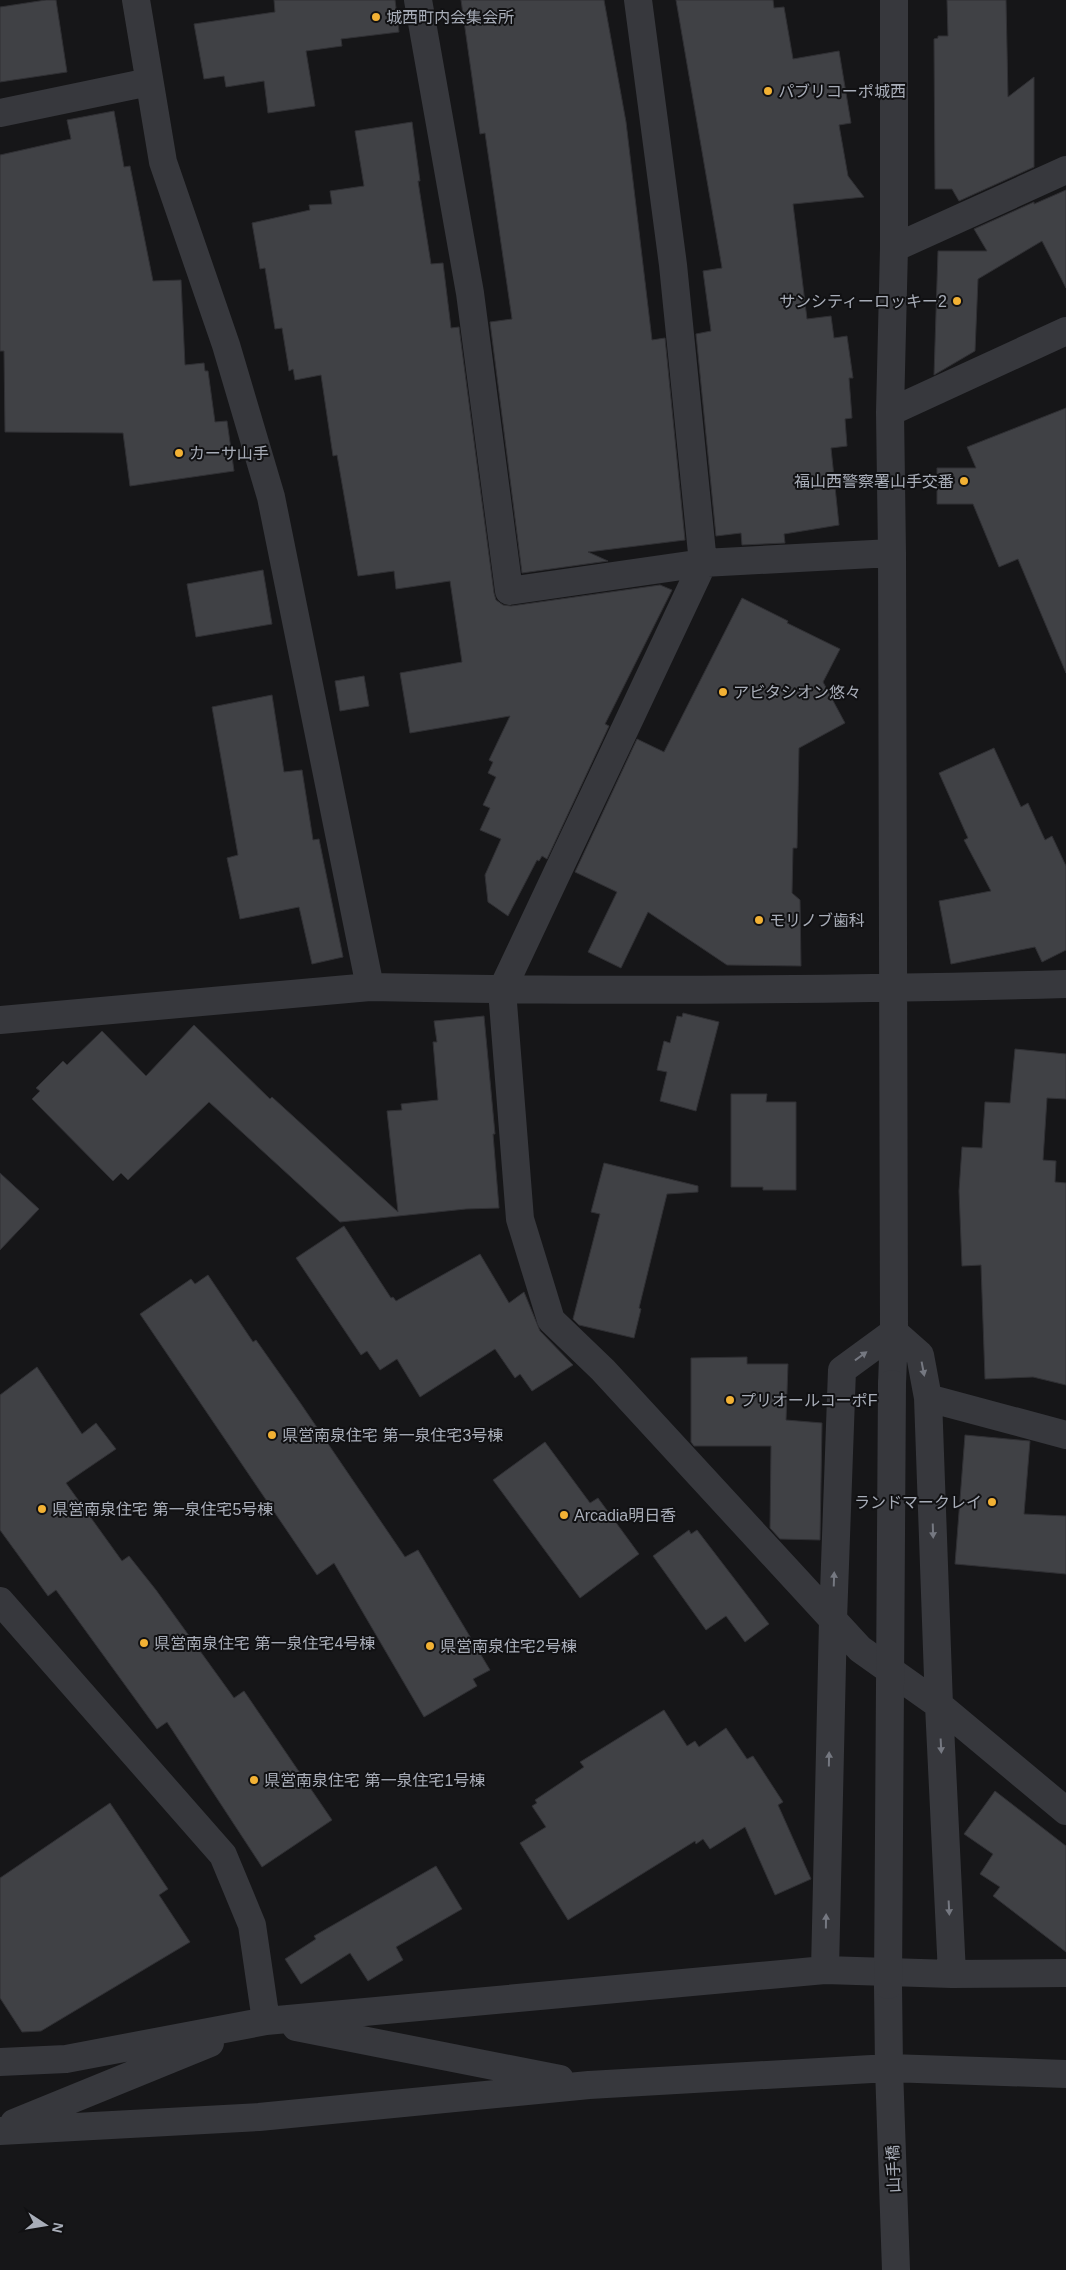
<svg xmlns="http://www.w3.org/2000/svg" width="1066" height="2270" font-family="Arial,'Noto Sans JP',sans-serif">
<style>
.building{fill:#404145;stroke:#303034}
.lines{fill:none;stroke-linecap:round;stroke-linejoin:round}
.minor{stroke:#37383d;stroke-width:28}
.minor-bridge{stroke:#37383d;stroke-width:28}
.oneway{fill:#757881}
.poi-dot{fill:#f2b134;stroke:#111113;stroke-width:2}
.labels{text-anchor:middle;stroke-width:4;stroke-linejoin:round;paint-order:stroke}
.poi-label{font-size:16px;fill:#a8adb8;stroke:#111113;text-anchor:start}
.street-label{font-size:16px;fill:#a8adb8;stroke:#111113}
</style>
<rect width="100%" height="100%" fill="#161618"/>
<path class="building" d="M46,0H56L67,72L0,82V7Z
M274,0H395L399,32L341,39L342,46L306,51L315,106L268,113L264,81L226,87L224,76L204,79L194,24L275,12Z
M461,0H604L626,122L652,340L665,338L685,540L588,552L608,561L522,573L490,322L512,319L485,133L480,134Z
M676,0H773L774,8L784,7L793,59L839,51L851,123L839,125L848,176L864,197L793,204L807,319L831,316L834,338L847,336L853,378H849L852,418L845,419L847,446L831,448L839,525L784,534L785,543L742,545L741,533L716,536L696,334L711,331L703,271L722,268Z
M947,0H1006L1008,97L1034,77V167L959,201L952,189H935L934,39L938,38V36H948Z
M114,111L124,167L130,166L153,281L181,280L185,365L204,363L205,371H208L215,422L227,421L234,471L130,486L123,433L5,432L4,351H0V155L71,139L67,120Z
M412,122L420,181H418L431,264L443,263L451,328L459,327L494,593L496,600L503,605L511,606L660,585L672,590L605,724L609,726L547,859L542,856L539,861L537,860L508,916L488,902L485,875L501,839L480,830L490,808L483,805L496,777L488,773L493,762L489,760L510,716L410,733L400,673L462,662L450,581L396,589L394,571L358,576L337,455L333,456L321,375L295,380L293,369L289,371L282,328L275,329L265,268L260,269L252,223L310,210L309,205L332,204L330,191L364,186L355,131Z
M1066,190V288L1042,241L978,279L975,351L934,375L938,251H987L974,229L1034,202V204Z
M1066,408V673L1018,559L999,567L973,504H937V468H976L967,447Z
M263,570L272,624L196,637L187,584Z
M742,598L788,621L787,623L840,649L823,682L845,723L799,748L797,848H793L792,893L800,900L801,966L727,965L648,912L621,968L588,952L617,892L575,872L637,739L664,752Z
M364,676L369,706L340,711L335,681Z
M272,695L284,772L302,770L313,840L319,839L343,957L312,964L299,907L240,919L227,858L238,855L212,707Z
M994,748L1021,807L1028,803L1045,840L1052,836L1066,866V950L1042,962L1035,947L951,964L939,901L991,891L964,840L968,838L939,773Z
M683,1013L719,1022L696,1111L660,1101L667,1072L657,1070L664,1041L670,1043L677,1016L682,1017Z
M484,1016L495,1134H493L499,1208L466,1209L340,1222L209,1102L128,1180L121,1173L113,1181L32,1099L40,1091L36,1088L63,1061L67,1065L102,1031L146,1076L194,1025L270,1099L272,1097L398,1212L387,1111L402,1110L401,1104L438,1100L433,1042H437L434,1021Z
M1015,1049L1066,1054V1099L1047,1098L1043,1160L1056,1161L1055,1182L1066,1183V1385L1033,1377L985,1379L981,1265L962,1266L959,1191L962,1147L982,1148L985,1102L1010,1103Z
M731,1094H767L766,1102H796V1190H763V1187H731Z
M604,1163L698,1186V1192L667,1194L639,1308L641,1309L634,1338L579,1325L573,1319L600,1214L591,1212Z
M0,1173L39,1209L0,1250Z
M344,1226L391,1298L393,1297L396,1301L480,1254L509,1303L524,1292L540,1331L573,1365L532,1391L520,1374L515,1378L495,1349L420,1397L397,1359L380,1370L367,1351L361,1355L296,1258Z
M208,1275L253,1342L256,1340L301,1404L405,1557L418,1550L490,1670L473,1679L477,1686L424,1717L334,1563L317,1575L140,1314L191,1279L195,1284Z
M747,1357V1364H788L786,1420L822,1423L820,1540L780,1539L770,1528L771,1446H694L691,1442V1358Z
M37,1367L82,1434L96,1423L116,1449L66,1483L122,1561L129,1556L156,1590L234,1698L244,1691L332,1820L262,1867L167,1722L157,1729L56,1590L48,1596L0,1530V1395Z
M965,1435L1030,1441L1024,1514L1066,1516V1574L955,1564Z
M545,1442L590,1503L598,1498L639,1554L580,1598L493,1480Z
M689,1530L691,1534L697,1530L769,1624L745,1642L726,1616L706,1630L653,1556Z
M664,1710L687,1746L695,1741L699,1747L726,1728L747,1759L753,1756L783,1802L778,1805L811,1879L775,1895L745,1827L710,1849L703,1839L696,1844L695,1841L568,1920L520,1843L546,1827L532,1806L537,1803L535,1800L584,1767L580,1762Z
M995,1791L1066,1846V1952L993,1896L1000,1887L980,1874L993,1854L964,1834Z
M110,1803L168,1889L159,1895L190,1942L41,2031L22,2032L0,1998V1878Z
M436,1866L462,1909L396,1947L403,1960L368,1981L350,1953L301,1984L285,1959L316,1939L314,1936Z"/>
<g class="lines">
<path class="minor" d="M136,0L163,162L226,345L271,497L370,987C602,992 834,990 1066,984
M418,0L470,293L509,591L703,563L892,553
M638,0L673,265L703,563L502,990L520,1219L551,1320L603,1370L860,1649L939,1705L1066,1811
M0,113L149,82
M894,248L1066,170
M890,412L1066,331
M0,1020L370,987
M892,1384L894,1332L892,553L890,412L894,248V0
M928,1398L1066,1435
M0,1601L223,1855L252,1925L266,2021
M825,1970L833,1620L842,1370L894,1332L920,1355L928,1398L939,1705L952,1974
M888,1985L889,2068L896,2270
M296,2027L560,2079
M0,2062L66,2059L266,2021L825,1970L952,1974L1066,1973
M14,2123L210,2043
M0,2131L259,2117L589,2085L889,2068L1066,2074"/>
<path class="minor-bridge" d="M888,1985L892,1384"/>
</g>
<defs><path id="oneway-solid" d="M-6-.8H1V-3.2L6.5 0L1 3.2V.8H-6Z" transform="scale(1.25)"/></defs>
<g class="oneway">
<use href="#oneway-solid" transform="translate(861 1356) rotate(-36)"/>
<use href="#oneway-solid" transform="translate(923 1369) rotate(79)"/>
<use href="#oneway-solid" transform="translate(933 1531) rotate(88)"/>
<use href="#oneway-solid" transform="translate(834 1579) rotate(-88)"/>
<use href="#oneway-solid" transform="translate(941 1746) rotate(87)"/>
<use href="#oneway-solid" transform="translate(829 1759) rotate(-89)"/>
<use href="#oneway-solid" transform="translate(949 1908) rotate(87)"/>
<use href="#oneway-solid" transform="translate(826 1921) rotate(-89)"/>
</g>
<g class="poi-dot">
<circle cx="376" cy="17" r="5"/>
<circle cx="768" cy="91" r="5"/>
<circle cx="957" cy="301" r="5"/>
<circle cx="179" cy="453" r="5"/>
<circle cx="964" cy="481" r="5"/>
<circle cx="723" cy="692" r="5"/>
<circle cx="759" cy="920" r="5"/>
<circle cx="730" cy="1400" r="5"/>
<circle cx="272" cy="1435" r="5"/>
<circle cx="992" cy="1502" r="5"/>
<circle cx="42" cy="1509" r="5"/>
<circle cx="564" cy="1515" r="5"/>
<circle cx="144" cy="1643" r="5"/>
<circle cx="430" cy="1646" r="5"/>
<circle cx="254" cy="1780" r="5"/>
</g>
<g class="labels">
<g class="poi-label">
<text x="386" y="23">城西町内会集会所</text>
<text x="778" y="97">パブリコーポ城西</text>
<text x="947" y="307" text-anchor="end">サンシティーロッキー2</text>
<text x="189" y="459">カーサ山手</text>
<text x="954" y="487" text-anchor="end">福山西警察署山手交番</text>
<text x="733" y="698">アビタシオン悠々</text>
<text x="769" y="926">モリノブ歯科</text>
<text x="740" y="1406">プリオールコーポF</text>
<text x="282" y="1441">県営南泉住宅 第一泉住宅3号棟</text>
<text x="982" y="1508" text-anchor="end">ランドマークレイ</text>
<text x="52" y="1515">県営南泉住宅 第一泉住宅5号棟</text>
<text x="574" y="1521">Arcadia明日香</text>
<text x="154" y="1649">県営南泉住宅 第一泉住宅4号棟</text>
<text x="440" y="1652">県営南泉住宅2号棟</text>
<text x="264" y="1786">県営南泉住宅 第一泉住宅1号棟</text>
</g>
<g class="street-label">
<text transform="translate(893 2169) rotate(-92)" y="6">山手橋</text>
</g>
</g>
<g transform="translate(45 2225) rotate(102)" stroke="#111113" stroke-width="4" paint-order="stroke">
<path d="M0-4L9 19L0 12L-9 19Z" fill="#a8adb8"/>
<text y="-8" font-size="14" font-weight="bold" text-anchor="middle" fill="#a8adb8">N</text>
</g>
</svg>
